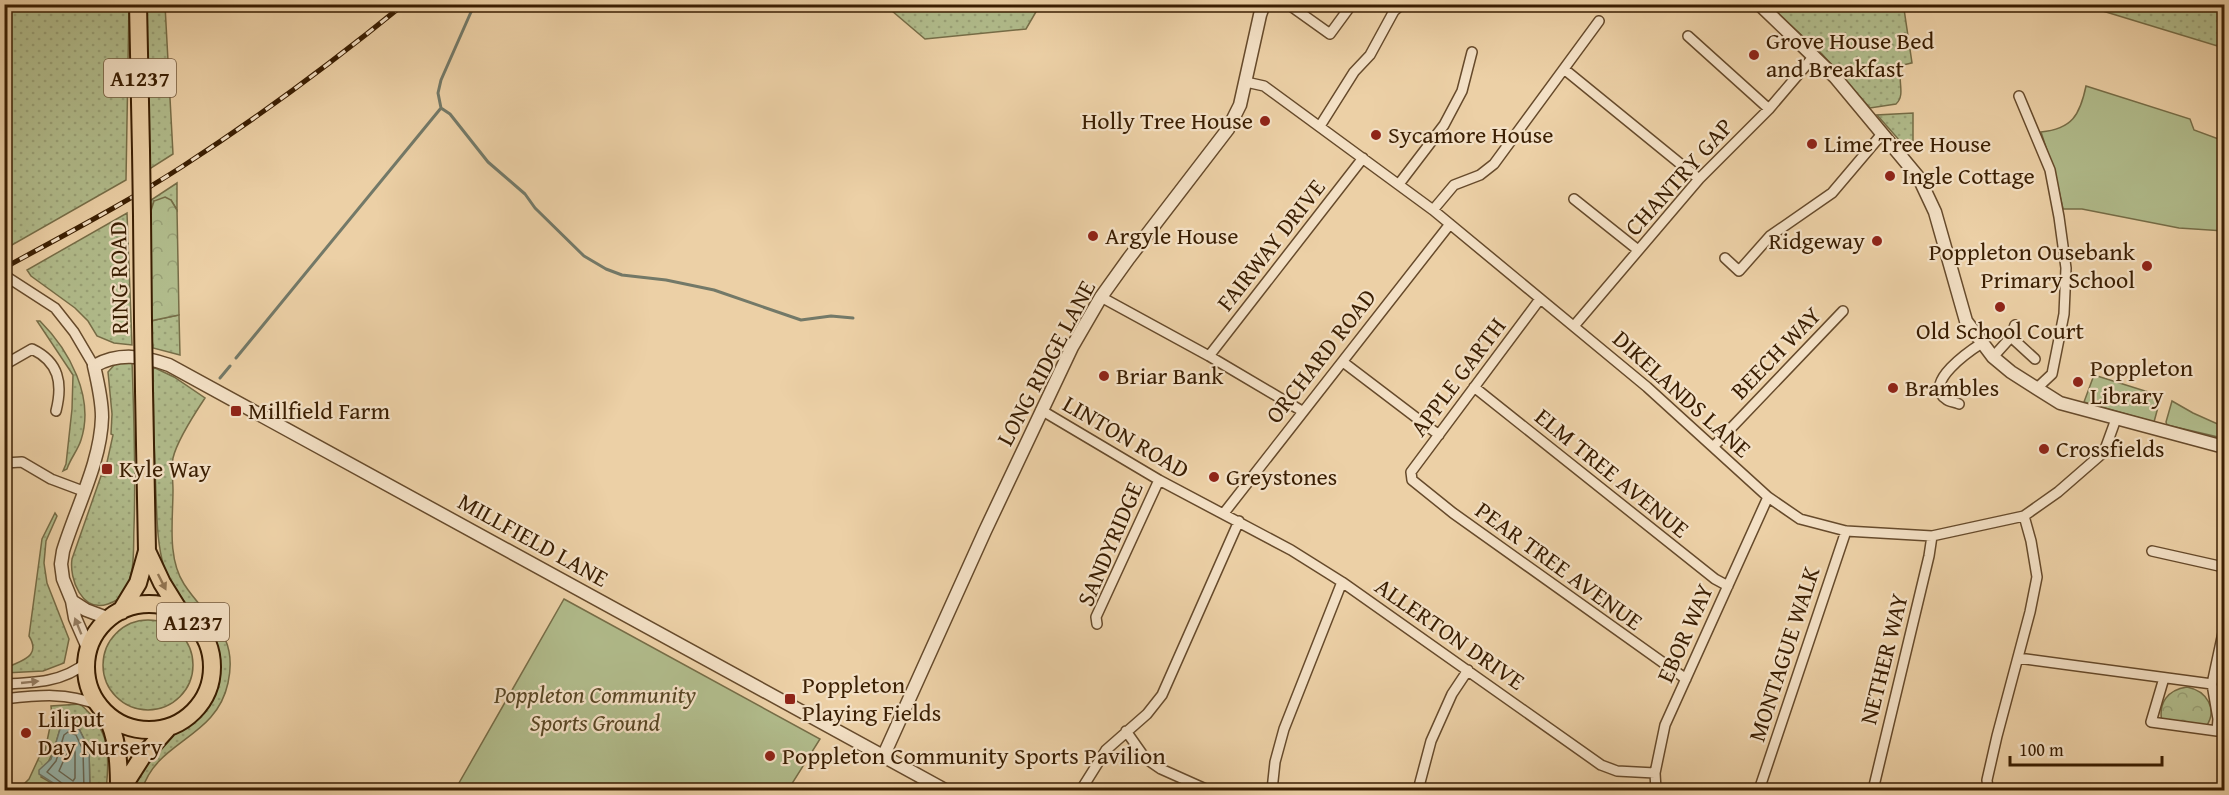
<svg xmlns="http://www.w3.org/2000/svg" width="2229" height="795" font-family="'Gentium Book Plus',serif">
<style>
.grass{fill:url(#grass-dots);stroke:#766d47;stroke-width:1.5}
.forest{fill:url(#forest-crowns);stroke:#766d47;stroke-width:1.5}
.green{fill:#b1bc8c;stroke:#766d47;stroke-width:1.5}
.water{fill:#99b6ac;stroke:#737968;stroke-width:1.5}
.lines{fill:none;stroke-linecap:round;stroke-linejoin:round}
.shore{stroke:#6a6a57;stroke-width:1.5}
.stream{stroke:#737968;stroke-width:3}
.minor-casing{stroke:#664a2b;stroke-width:12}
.tertiary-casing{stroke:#664a2b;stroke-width:15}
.trunk-casing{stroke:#3a1e02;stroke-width:20}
.minor{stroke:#f3e0c5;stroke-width:9}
.tertiary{stroke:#f3e0c5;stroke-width:12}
.trunk{stroke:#ecd0a6;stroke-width:16}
.rail-casing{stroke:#3a1e02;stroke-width:5}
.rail{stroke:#f3e0c5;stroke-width:3;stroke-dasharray:9;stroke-linecap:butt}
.trunk-bridge-casing{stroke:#3a1e02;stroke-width:20;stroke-linecap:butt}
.trunk-bridge{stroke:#ecd0a6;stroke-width:16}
.oneway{fill:#937754}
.oneway2{fill:#967f64}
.poi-dot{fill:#8f2418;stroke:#f3e0c5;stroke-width:2}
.labels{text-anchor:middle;stroke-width:4.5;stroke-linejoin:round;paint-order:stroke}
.shield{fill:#f3e0c5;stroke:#72583c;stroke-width:1.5}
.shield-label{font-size:22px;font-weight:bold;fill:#3a1e02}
.poi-label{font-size:24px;fill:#3a1e02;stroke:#f3e0c5;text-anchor:start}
.street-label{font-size:24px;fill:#3a1e02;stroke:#f3e0c5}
.park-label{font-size:24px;font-style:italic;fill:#584624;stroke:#f3e0c5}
</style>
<defs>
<pattern id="grass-dots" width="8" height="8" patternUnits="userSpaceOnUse" patternTransform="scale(1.5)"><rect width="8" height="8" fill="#b1bc8c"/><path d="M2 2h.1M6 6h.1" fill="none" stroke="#99a177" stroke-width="1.8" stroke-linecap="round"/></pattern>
<pattern id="forest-crowns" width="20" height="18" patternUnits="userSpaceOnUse" patternTransform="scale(1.5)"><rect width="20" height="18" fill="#b1bc8c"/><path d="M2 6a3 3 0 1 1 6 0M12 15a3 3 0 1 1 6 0" fill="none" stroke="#99a177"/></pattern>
</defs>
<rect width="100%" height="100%" fill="#ecd0a6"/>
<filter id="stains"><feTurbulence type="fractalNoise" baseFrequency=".00333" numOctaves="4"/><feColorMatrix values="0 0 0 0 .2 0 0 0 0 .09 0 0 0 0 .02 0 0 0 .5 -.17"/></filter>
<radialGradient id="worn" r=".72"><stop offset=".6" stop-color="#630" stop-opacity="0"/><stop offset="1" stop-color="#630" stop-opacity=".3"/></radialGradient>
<path class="grass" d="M5,4L129,5L126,180L5,249Z
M146,5H165L173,154L148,170Z
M885,5H1040L1026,29L925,39Z
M2083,5H2224V48Z
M1831,6L1904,9L1912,63L1903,65C1895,77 1907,94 1896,104L1870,108L1822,54L1774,10Z
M1913,113V150H1908L1877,115Z
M177,183V210L171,200L154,201L151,210L148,202Z
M127,213L132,345L114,343L97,336L88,321L75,308L31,276L27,270Z
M179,315L180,355L153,348L150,321Z
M37,321H40C69,350 95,397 81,440C78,450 70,459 67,469L63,471L66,464L72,409L73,375Z
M132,361C134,416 136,471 134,527C133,549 136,574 123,594C120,599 114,602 108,604C82,613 69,579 72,559L101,476H104L113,435L111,434L112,414L108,372L116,363Z
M153,367L174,377L205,398C195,413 177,441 173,458C171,468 173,480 173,490C173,520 167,558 184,584C207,620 239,632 228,683C216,739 157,740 142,790H133C138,771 155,748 171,735C190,719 211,708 217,681C229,626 177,611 164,567C157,544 157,518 156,494C154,452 153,410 153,367Z
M55,513L57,516L46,541L44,563L47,583L69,639L64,663L43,671L5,673V669C16,661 43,659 29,636L42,539Z
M103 665a45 45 0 1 1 90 0a45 45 0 1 1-90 0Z
M80,704C110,730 110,753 106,790H90L89,749L79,729L67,726L52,717L51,706Z"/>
<path class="forest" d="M165,197L171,200L177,210L179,315L150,321L149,217L154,201Z
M2187,687C2207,691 2218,709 2206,727L2162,723C2158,703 2167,690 2187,687Z
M52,717L67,726L60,729L54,750L41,777L64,790H41L24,784L29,779L42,751H45Z"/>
<path class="green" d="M2086,86L2190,119L2194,130L2224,141V231L2179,228L2082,209H2063L2056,178L2041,132C2072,129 2080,115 2086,86Z
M2094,375L2161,396L2154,422L2084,402Z
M2172,401L2193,413L2220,425L2221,429L2218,437L2167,425L2166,422Z
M564,599L820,739L788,790H455Z"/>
<path class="water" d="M67,726L79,729L89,749L90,790H64L39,774V770L51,759L60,729Z"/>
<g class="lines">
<path class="shore" d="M70,746L73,747L75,752V778L73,781L59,771Z
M65,790L63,784L47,772L56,761L64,735L68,732L76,735L83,750L84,790"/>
<path class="stream" d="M441,108L450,114L488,162L525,194L535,208L584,256L606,269L622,275L666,280L714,290L801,320L831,316L853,318
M236,358L441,108L438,93L441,80L471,12L477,4
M220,378L230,366"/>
<g class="minor-casing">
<path id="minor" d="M1288,4L1330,34L1352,4
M1688,36L1769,109
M1564,69L1699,179
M1246,82L1264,86L1433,210L1647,387L1768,497L1800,519L1846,531L1932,536L2024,516L2058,492L2104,452L2116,419
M2019,96L2050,170L2059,217L2066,268L2064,314L2052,374L2036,389
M1320,126L1354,72L1370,55L1394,11L1402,4
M1399,184L1444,125L1462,91L1472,52
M1574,199L1638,250
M1433,210L1454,185L1480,175L1494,164L1599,21
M1725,258L1739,271L1770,236L1832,193L1882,134
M4,275L55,308L74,332L94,366
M1101,297L1209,356L1302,411
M1540,299L1411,472L1412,480L1453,513L1686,679
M1574,326L1699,179L1769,109L1814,56
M2011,337L2015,325
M1209,356L1363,158
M1993,357L2011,337L2035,359
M1343,362L1439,435
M4,365L32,349C59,362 63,383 56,411
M1474,387L1715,579L1728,586
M1959,404C1955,402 1949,402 1946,399C1922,383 1971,350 1982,343
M1041,410L1159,480L1291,550L1342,582L1601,765L1617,771L1655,773
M1713,447L1843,311
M4,463L22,462L51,479L83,491
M1224,513L1450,224
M2152,551L2219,566L2224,571
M1097,624L1096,617L1159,480
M2018,658L2212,684L2224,628
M2164,678L2151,722L2217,731L2218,719L2212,684
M4,684C34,683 64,682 87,662
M4,699C40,695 65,692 99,705
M1126,731L1145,758L1161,769L1208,790
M4,780L6,790
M1081,790L1106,750L1147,714L1162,695L1239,521
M1272,790L1275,762L1284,729L1342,582
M1418,790L1431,741L1452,694L1468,670
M1656,790L1655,773L1665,725L1768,497
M1759,790L1846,531
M1873,790L1929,556L1932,536
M1988,790L1987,780L1997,736L2030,612L2037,577L2031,541L2024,516"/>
</g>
<g class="tertiary-casing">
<path id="tertiary" d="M1759,4L1835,77L1919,178L1935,212L1966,321L1993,357L2011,372L2060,403L2224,447
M72,601L86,610L110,619
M89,650L75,618L72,601L63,579L61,564L63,551C76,508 101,462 102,417C102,400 98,383 94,366C119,352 143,356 169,365L945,790
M883,757L985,531L1072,347L1101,297L1129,258L1228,129L1240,105L1260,15L1264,4"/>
</g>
<g class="trunk-casing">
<path id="trunk" d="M138,4L141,151
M142,216L143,321
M147,551L162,583L180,612
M86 667a63 63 0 1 1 126 0a63 63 0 1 1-126 0Z
M121,611L138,583L147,551L144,391
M105,713C118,737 119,763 119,790
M121,790L142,757L169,727"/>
</g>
<use href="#minor" class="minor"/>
<use href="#tertiary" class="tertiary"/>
<use href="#trunk" class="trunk"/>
<g class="rail-casing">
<path id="rail" d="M4,268C64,235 126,203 183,166C260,116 333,62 404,4"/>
</g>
<use href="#rail" class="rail"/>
<g class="trunk-bridge-casing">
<path id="trunk-bridge" d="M141,151L142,216
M143,321L144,391"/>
</g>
<use href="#trunk-bridge" class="trunk-bridge"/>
</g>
<defs><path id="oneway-solid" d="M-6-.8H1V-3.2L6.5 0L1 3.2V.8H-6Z" transform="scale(1.5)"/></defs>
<use class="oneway" href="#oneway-solid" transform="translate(162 582) rotate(63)"/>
<g class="oneway2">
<use href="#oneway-solid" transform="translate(78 626) rotate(-112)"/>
<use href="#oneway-solid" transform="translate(30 682) rotate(-6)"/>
</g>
<g class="poi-dot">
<circle cx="1754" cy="55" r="6"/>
<circle cx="1265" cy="121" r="6"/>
<circle cx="1376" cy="135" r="6"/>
<circle cx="1812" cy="144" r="6"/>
<circle cx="1890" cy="176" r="6"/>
<circle cx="1093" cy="236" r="6"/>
<circle cx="1877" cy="241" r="6"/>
<circle cx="2147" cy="266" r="6"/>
<circle cx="2000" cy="307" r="6"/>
<circle cx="1104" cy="376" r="6"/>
<circle cx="2078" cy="382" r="6"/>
<circle cx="1893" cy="388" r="6"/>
<rect x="230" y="405" width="12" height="12" rx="3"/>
<circle cx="2044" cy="449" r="6"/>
<rect x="101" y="463" width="12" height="12" rx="3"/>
<circle cx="1214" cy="477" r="6"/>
<rect x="784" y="693" width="12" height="12" rx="3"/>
<circle cx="26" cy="733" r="6"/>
<circle cx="770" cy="756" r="6"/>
</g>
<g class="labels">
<g class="shield">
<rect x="104" y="59" width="72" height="38" rx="4.5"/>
<rect x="157" y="603" width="72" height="38" rx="4.5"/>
</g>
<g class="shield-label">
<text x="140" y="86">A1237</text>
<text x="193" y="630">A1237</text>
</g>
<g class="poi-label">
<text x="1766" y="49">Grove House Bed<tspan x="1766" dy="28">and Breakfast</tspan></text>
<text x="1253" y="129" text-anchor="end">Holly Tree House</text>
<text x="1388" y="143">Sycamore House</text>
<text x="1824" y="152">Lime Tree House</text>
<text x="1902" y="184">Ingle Cottage</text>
<text x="1105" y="244">Argyle House</text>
<text x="1865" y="249" text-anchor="end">Ridgeway</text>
<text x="2135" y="260" text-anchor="end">Poppleton Ousebank<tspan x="2135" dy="28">Primary School</tspan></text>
<text x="2000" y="339" text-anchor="middle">Old School Court</text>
<text x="2090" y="376">Poppleton<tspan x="2090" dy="28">Library</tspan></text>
<text x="1116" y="384">Briar Bank</text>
<text x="1905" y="396">Brambles</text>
<text x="248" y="419">Millfield Farm</text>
<text x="2056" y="457">Crossfields</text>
<text x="119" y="477">Kyle Way</text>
<text x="1226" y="485">Greystones</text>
<text x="802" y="693">Poppleton<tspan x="802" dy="28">Playing Fields</tspan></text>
<text x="38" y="727">Liliput<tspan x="38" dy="28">Day Nursery</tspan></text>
<text x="782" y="764">Poppleton Community Sports Pavilion</text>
</g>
<g class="street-label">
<text transform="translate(1679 177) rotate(-48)" y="8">CHANTRY GAP</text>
<text transform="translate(1271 245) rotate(-52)" y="8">FAIRWAY DRIVE</text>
<text transform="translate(119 278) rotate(-91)" y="8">RING ROAD</text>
<text transform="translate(1776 353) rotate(-46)" y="8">BEECH WAY</text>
<text transform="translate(1321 356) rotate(-52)" y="8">ORCHARD ROAD</text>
<text transform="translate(1046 363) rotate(-62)" y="8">LONG RIDGE LANE</text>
<text transform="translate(1458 377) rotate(-53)" y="8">APPLE GARTH</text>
<text transform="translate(1682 394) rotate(42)" y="8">DIKELANDS LANE</text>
<text transform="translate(1126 437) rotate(30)" y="8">LINTON ROAD</text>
<text transform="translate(1612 473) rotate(39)" y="8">ELM TREE AVENUE</text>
<text transform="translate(533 540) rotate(29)" y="8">MILLFIELD LANE</text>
<text transform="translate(1110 544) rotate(-67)" y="8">SANDYRIDGE</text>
<text transform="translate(1559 566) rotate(36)" y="8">PEAR TREE AVENUE</text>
<text transform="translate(1685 633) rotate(-66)" y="8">EBOR WAY</text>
<text transform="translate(1450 634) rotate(35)" y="8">ALLERTON DRIVE</text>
<text transform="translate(1784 654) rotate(-72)" y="8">MONTAGUE WALK</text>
<text transform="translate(1884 659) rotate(-76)" y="8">NETHER WAY</text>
</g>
<g class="park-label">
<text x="595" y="703">Poppleton Community<tspan x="595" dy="28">Sports Ground</tspan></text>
</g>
</g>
<rect width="2229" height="795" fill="none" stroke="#ecd0a6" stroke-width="24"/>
<rect x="6" y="6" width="2217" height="783" fill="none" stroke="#3a1e02" stroke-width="3"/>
<rect x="12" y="12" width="2205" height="771" fill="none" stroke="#3a1e02" stroke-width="1.5"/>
<path d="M2010 756v9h152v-9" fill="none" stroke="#3a1e02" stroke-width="3"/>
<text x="2019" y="756" font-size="18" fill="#3a1e02" stroke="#f3e0c5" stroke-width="4.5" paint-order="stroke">100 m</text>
<rect width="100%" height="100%" filter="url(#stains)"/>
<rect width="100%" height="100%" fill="url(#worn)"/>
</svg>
